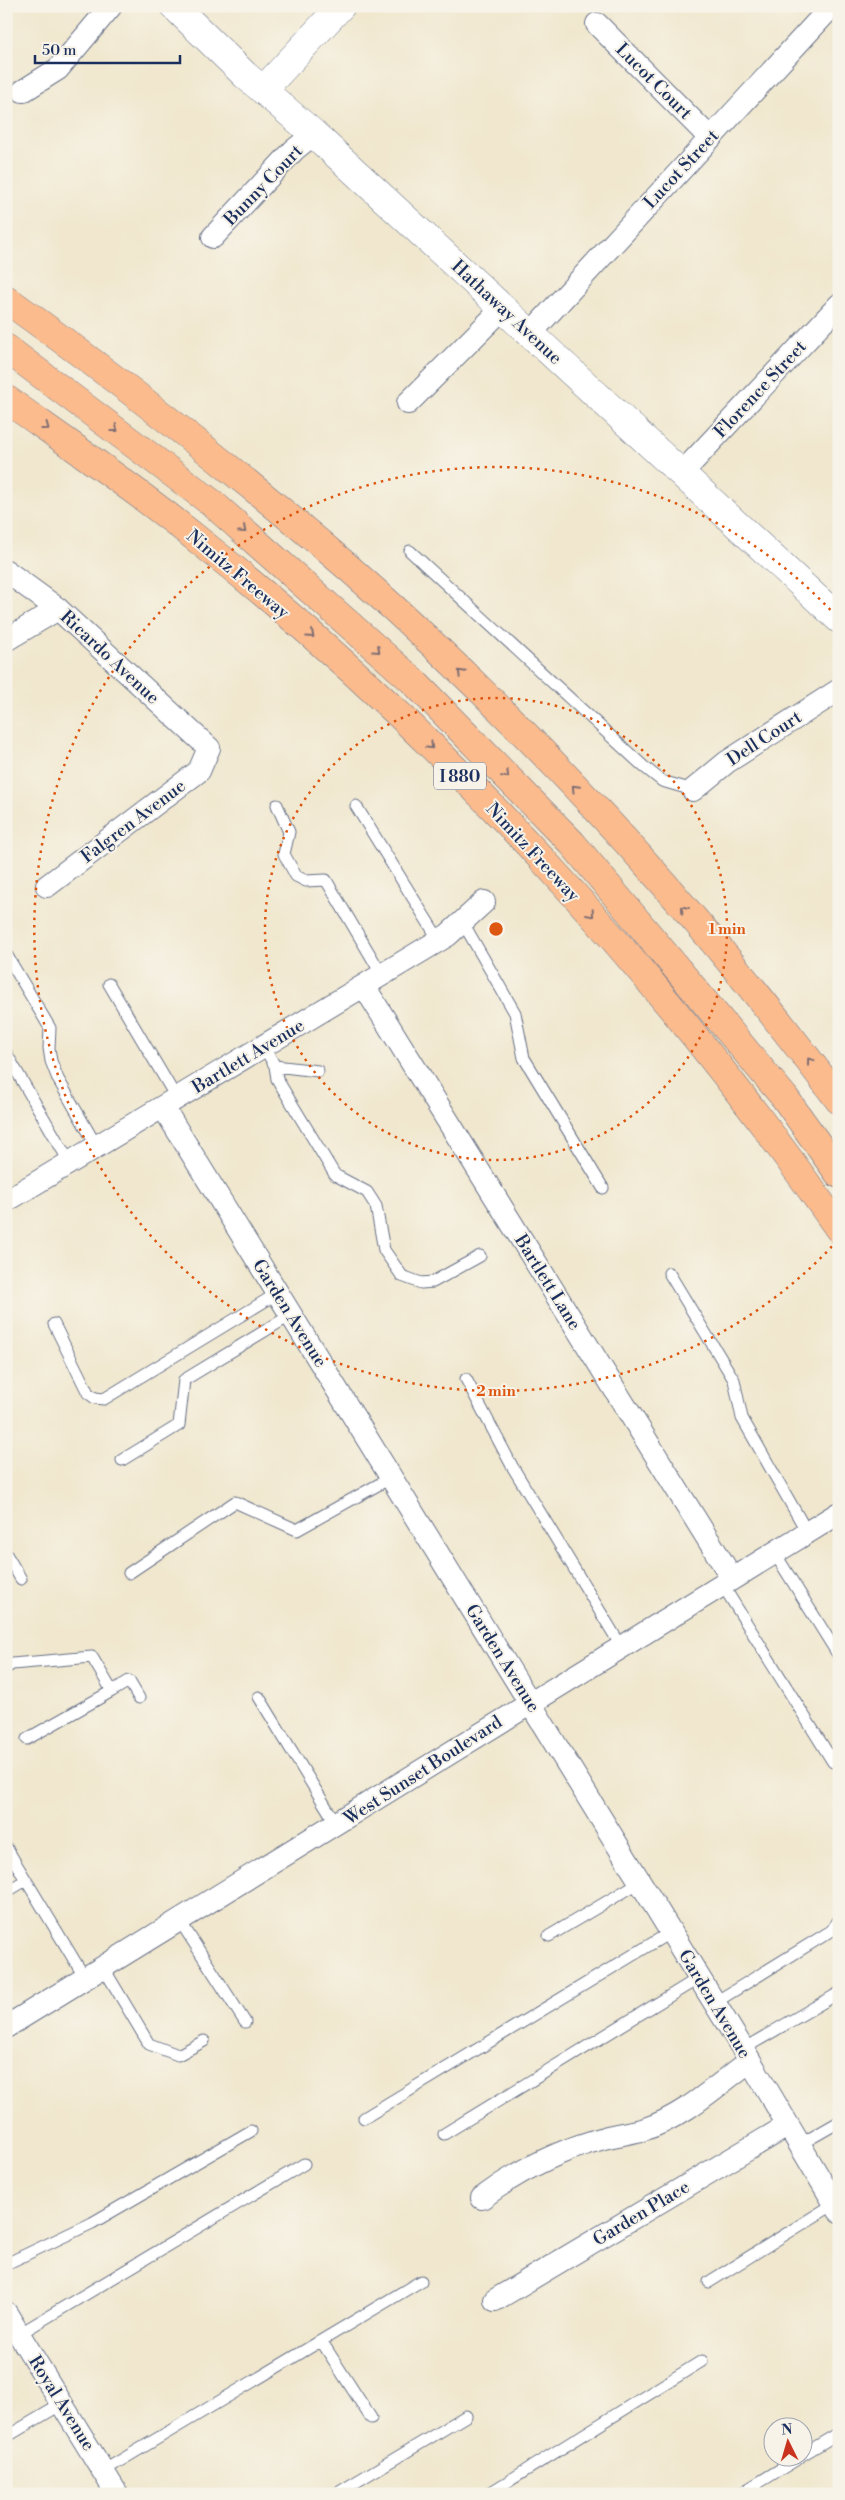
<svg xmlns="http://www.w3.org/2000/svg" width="845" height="2500" font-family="'Libre Bodoni',serif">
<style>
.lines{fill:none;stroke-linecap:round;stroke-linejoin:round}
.service-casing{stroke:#666f85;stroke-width:13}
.minor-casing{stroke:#666f85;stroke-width:24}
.tertiary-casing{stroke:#666f85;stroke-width:29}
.motorway-casing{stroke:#666f85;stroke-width:29}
.service{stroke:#fff;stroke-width:11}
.minor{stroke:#fff;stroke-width:22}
.tertiary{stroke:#fff;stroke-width:28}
.motorway{stroke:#fbbb8d;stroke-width:28}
.oneway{stroke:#806e73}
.ring{fill:none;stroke:#de5710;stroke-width:2.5;stroke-dasharray:2.5 5}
.labels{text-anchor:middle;stroke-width:4;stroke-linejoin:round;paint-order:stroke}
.shield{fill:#f7f3e8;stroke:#5d6a87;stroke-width:1}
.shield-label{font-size:16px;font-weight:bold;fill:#1b2f5e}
.street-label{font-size:18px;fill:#1b2f5e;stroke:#f7f3e8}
.centre{fill:#de5710;stroke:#f7f3e8;stroke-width:2.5}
.ring-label{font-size:15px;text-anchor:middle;font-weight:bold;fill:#de5710;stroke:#f7f3e8;stroke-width:4;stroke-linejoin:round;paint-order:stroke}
</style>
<rect width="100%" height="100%" fill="#f7f3e8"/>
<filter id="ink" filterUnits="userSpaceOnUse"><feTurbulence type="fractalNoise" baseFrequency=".02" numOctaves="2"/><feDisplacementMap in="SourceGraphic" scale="10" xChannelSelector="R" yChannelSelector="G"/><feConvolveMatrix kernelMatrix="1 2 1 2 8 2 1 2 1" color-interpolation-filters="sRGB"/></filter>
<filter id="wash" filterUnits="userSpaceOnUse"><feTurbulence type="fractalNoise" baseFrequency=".0096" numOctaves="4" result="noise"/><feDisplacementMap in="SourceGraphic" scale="20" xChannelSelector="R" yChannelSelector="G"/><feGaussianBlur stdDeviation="1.12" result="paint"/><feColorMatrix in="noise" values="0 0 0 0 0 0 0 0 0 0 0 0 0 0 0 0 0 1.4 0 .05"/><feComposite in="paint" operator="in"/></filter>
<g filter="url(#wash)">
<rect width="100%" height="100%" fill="#f0e7ce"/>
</g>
<g filter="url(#ink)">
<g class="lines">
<g class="service-casing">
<path id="service" d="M410,551L643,766L662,781L693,790
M277,805L289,832L284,854L296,876L306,881L326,880L382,975
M356,806L439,940
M462,921L515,1013L524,1058L603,1188
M6,954L50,1028L49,1048L51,1061L58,1079L97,1147
M109,984L177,1099
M264,1047L275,1066L277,1079L335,1175L367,1192L376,1206L384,1250L402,1276L421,1283L433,1282L480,1256
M6,1053L70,1163
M275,1066L318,1071
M669,1273L734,1380L742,1418L807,1532
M54,1324L88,1393L95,1398L104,1399L278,1293
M466,1379L512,1466L621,1646
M122,1460L179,1425L184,1380L291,1315
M774,1552L839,1656
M6,1554L21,1579
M129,1573L235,1502L297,1530L392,1477
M722,1584L833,1762
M6,1668L12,1664L92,1657L112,1691L27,1739
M112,1691L129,1681L139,1698
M259,1697L337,1825
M6,1847L85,1978
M6,1892L26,1880
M180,1921L245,2022
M549,1936L640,1882
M103,1967L149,2044L178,2055L204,2041
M714,2003L831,1931L839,1920
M743,2049L839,1993
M364,2118L671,1932
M444,2134L699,1978
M799,2145L839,2122
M6,2264L92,2223L251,2131
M709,2282L834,2204
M19,2334L304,2164
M322,2342L371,2418
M6,2437L62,2404
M802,2455L839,2433
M103,2471L421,2281
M336,2494L466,2416
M488,2494L702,2361
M740,2494L799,2458"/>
</g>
<g class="minor-casing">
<path id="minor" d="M597,24L710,138
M23,91L58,69L111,6
M213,237L294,150L314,134
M531,333L832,6
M408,403L503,308
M681,474L839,305
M6,571L58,609L209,748L199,771L47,886
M6,640L58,609
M693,790L727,762L839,690
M364,986L732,1578
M163,1107L743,2049L839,2211
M6,1201L448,935L484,902
M6,2027C285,1857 561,1683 839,1513
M482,2198C518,2171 561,2150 604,2138C618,2134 632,2133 645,2129C685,2116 717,2085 750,2061
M495,2300L787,2126
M6,2313L117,2494"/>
</g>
<g class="tertiary-casing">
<path id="tertiary" d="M174,6L245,75L314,134L839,619
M263,90L341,6"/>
</g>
<g class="motorway-casing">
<path id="motorway" d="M6,299C125,384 240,474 350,569C530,727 695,908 839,1100
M6,348L212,503L413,681L572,843L785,1098L839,1174
M6,399C72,446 139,492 202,543C446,737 661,973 839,1229"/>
</g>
<use href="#service" class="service"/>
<use href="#minor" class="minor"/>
<use href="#tertiary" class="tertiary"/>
<use href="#motorway" class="motorway"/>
</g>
<defs><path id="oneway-chevron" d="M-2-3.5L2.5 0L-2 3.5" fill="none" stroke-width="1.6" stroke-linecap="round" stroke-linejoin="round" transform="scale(1.25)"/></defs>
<g class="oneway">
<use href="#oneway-chevron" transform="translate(46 427) rotate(36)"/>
<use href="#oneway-chevron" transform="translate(115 429) rotate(37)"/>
<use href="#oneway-chevron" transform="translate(243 530) rotate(42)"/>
<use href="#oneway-chevron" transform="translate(311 635) rotate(42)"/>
<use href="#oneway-chevron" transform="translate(377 650) rotate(42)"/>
<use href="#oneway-chevron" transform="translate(461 673) rotate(-135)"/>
<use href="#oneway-chevron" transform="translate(430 746) rotate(45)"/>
<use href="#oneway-chevron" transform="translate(506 775) rotate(45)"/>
<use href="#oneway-chevron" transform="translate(575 788) rotate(-133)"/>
<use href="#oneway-chevron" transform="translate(684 909) rotate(-131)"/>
<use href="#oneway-chevron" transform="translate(591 914) rotate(49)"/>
<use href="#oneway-chevron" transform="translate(810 1061) rotate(-127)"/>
</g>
</g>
<g class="ring">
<circle cx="496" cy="929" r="231"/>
<path d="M837 1241A462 462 0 1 1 837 617"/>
</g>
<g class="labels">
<rect class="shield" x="434" y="762.5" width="52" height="27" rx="4"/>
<g class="shield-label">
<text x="460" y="782">I 880</text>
</g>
<g class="street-label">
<text transform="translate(654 81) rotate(45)" y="6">Lucot Court</text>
<text transform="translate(681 169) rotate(-47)" y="6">Lucot Street</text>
<text transform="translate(263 185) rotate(-46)" y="6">Bunny Court</text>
<text transform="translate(507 312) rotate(43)" y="6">Hathaway Avenue</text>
<text transform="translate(760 389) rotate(-47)" y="6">Florence Street</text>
<text transform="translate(238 574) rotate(40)" y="6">Nimitz Freeway</text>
<text transform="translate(110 657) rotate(43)" y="6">Ricardo Avenue</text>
<text transform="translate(764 738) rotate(-33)" y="6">Dell Court</text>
<text transform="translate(133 821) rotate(-37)" y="6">Falgren Avenue</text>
<text transform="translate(533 852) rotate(47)" y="6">Nimitz Freeway</text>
<text transform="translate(248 1056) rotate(-31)" y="6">Bartlett Avenue</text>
<text transform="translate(548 1282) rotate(58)" y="6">Bartlett Lane</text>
<text transform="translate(290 1313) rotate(58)" y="6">Garden Avenue</text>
<text transform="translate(503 1658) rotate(58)" y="6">Garden Avenue</text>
<text transform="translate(423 1770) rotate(-33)" y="6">West Sunset Boulevard</text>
<text transform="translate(715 2004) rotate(59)" y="6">Garden Avenue</text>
<text transform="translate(641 2213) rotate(-31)" y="6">Garden Place</text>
<text transform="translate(62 2403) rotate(58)" y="6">Royal Avenue</text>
</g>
</g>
<circle cx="496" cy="929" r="8" class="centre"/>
<g class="ring-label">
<text x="727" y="934">1 min</text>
<text x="496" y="1396">2 min</text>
</g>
<rect width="845" height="2500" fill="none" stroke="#f7f3e8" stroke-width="25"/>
<g transform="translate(788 2442) rotate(355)"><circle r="24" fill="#f7f3e8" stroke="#9fa5b1"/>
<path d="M0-4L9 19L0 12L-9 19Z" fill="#c8321e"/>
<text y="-8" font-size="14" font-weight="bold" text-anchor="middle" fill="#1b2f5e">N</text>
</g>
<path d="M35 55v8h145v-8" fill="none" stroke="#1b2f5e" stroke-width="2.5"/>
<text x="42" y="55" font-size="15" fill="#1b2f5e" stroke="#f7f3e8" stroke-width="4" paint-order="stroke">50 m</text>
</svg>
